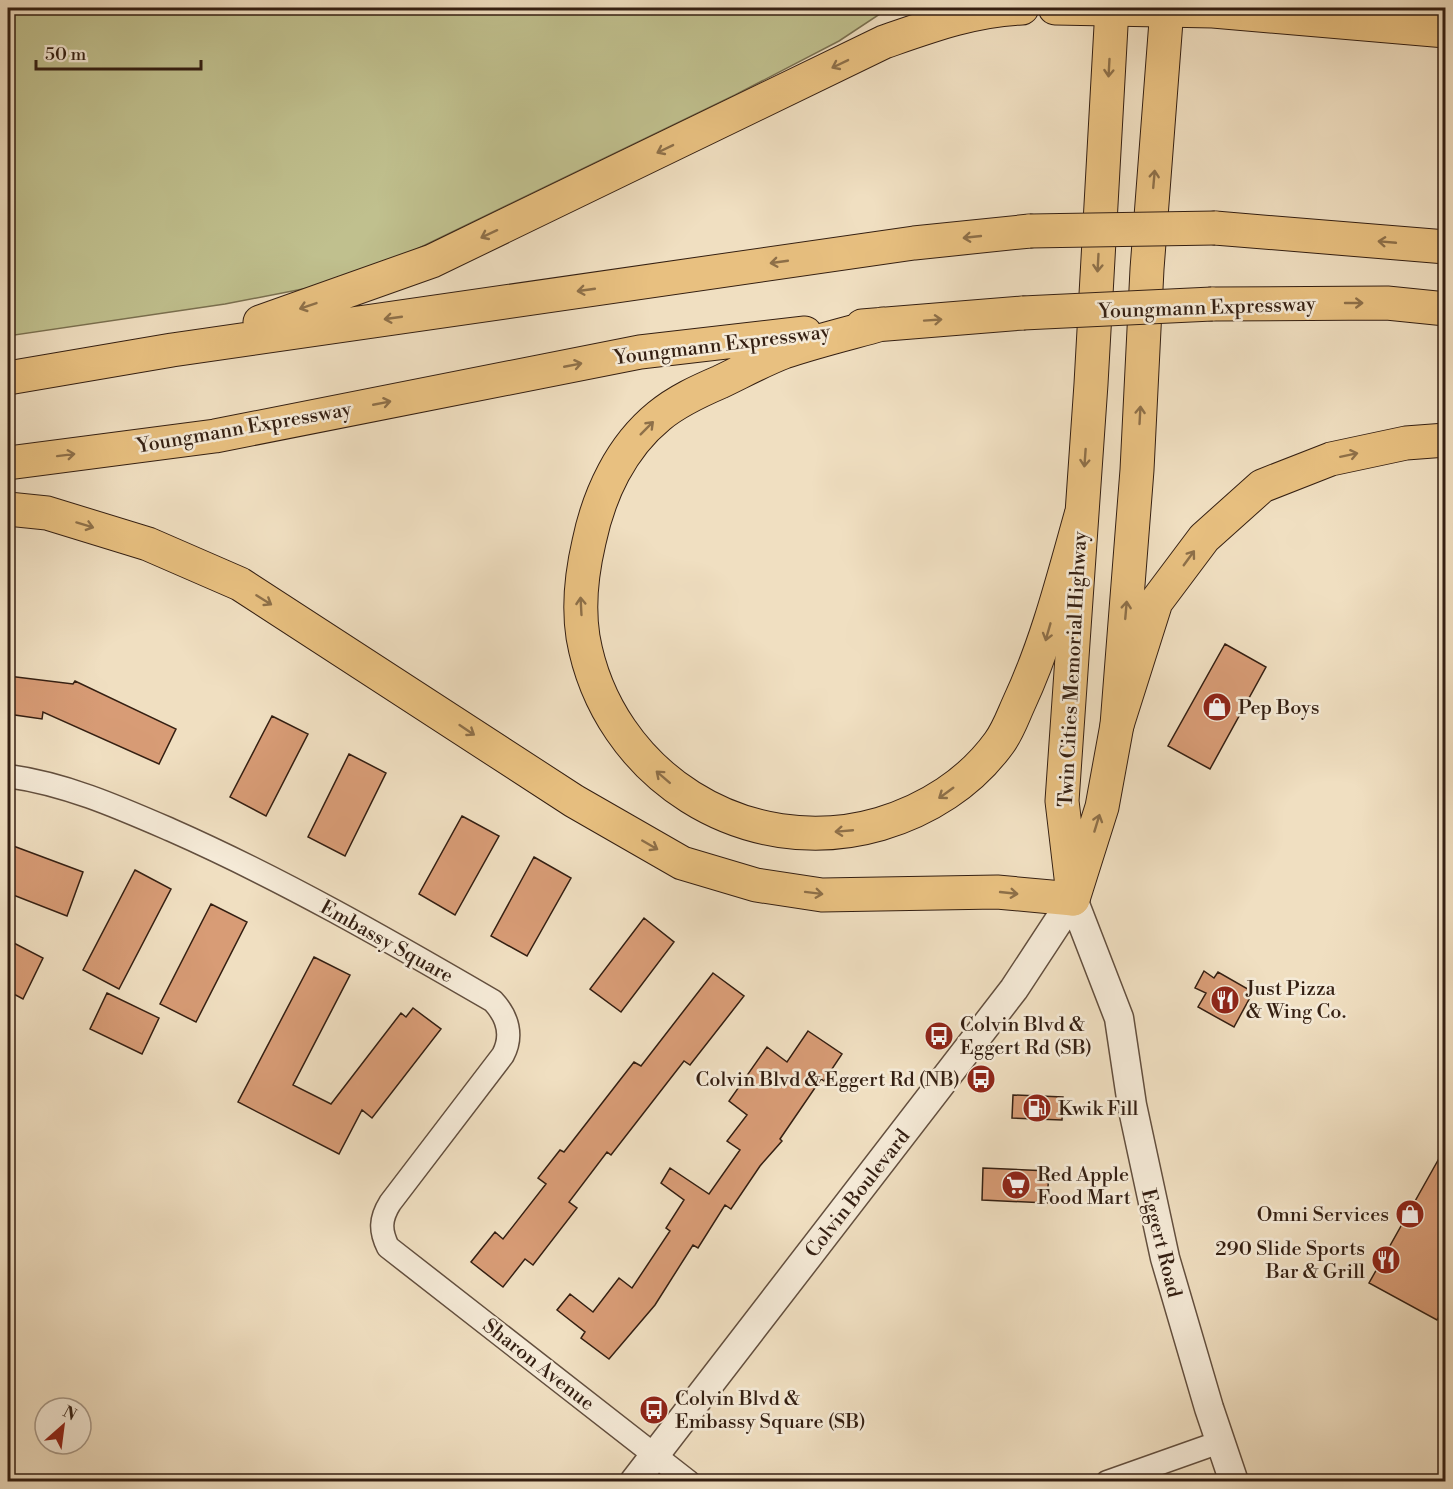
<svg xmlns="http://www.w3.org/2000/svg" width="1453" height="1489" font-family="'Libre Bodoni',serif">
<style>
.green{fill:#c0c08e;stroke:#7a7050;stroke-width:1.5}
.building{fill:#d89c76;stroke:#341f12;stroke-width:1.5}
.lines{fill:none;stroke-linecap:round;stroke-linejoin:round}
.minor-casing{stroke:#634f3e;stroke-width:25}
.tertiary-casing{stroke:#634f3e;stroke-width:31}
.primary-casing{stroke:#341f12;stroke-width:35}
.motorway-casing{stroke:#341f12;stroke-width:35}
.minor{stroke:#f5ead7;stroke-width:22}
.tertiary{stroke:#f5ead7;stroke-width:28}
.primary{stroke:#e8c080;stroke-width:33}
.motorway{stroke:#e8c080;stroke-width:33}
.motorway-bridge-casing{stroke:#341f12;stroke-width:35;stroke-linecap:butt}
.motorway-bridge{stroke:#e8c080;stroke-width:33}
.oneway{stroke:#8e7049}
.labels{text-anchor:middle;stroke-width:5;stroke-linejoin:round;paint-order:stroke}
.street-label{font-size:20px;fill:#341f12;stroke:#f5ead7}
.poi-label{font-size:20px;fill:#341f12;stroke:#f5ead7;text-anchor:start}
</style>
<rect width="100%" height="100%" fill="#f0dfc1"/>
<filter id="stains"><feTurbulence type="fractalNoise" baseFrequency=".00333" numOctaves="4"/><feColorMatrix values="0 0 0 0 .2 0 0 0 0 .09 0 0 0 0 .02 0 0 0 .5 -.17"/></filter>
<radialGradient id="worn" r=".72"><stop offset=".6" stop-color="#630" stop-opacity="0"/><stop offset="1" stop-color="#630" stop-opacity=".3"/></radialGradient>
<path class="green" d="M8,8H889L839,41L735,95L388,263L313,287L225,304L8,336Z"/>
<path class="building" d="M1225,644L1266,667L1210,769L1168,746Z
M8,676L73,684L75,681L176,729L159,764L43,712L42,719L8,714Z
M272,716L308,734L266,816L230,797Z
M349,754L386,773L345,856L308,837Z
M462,816L499,836L455,915L419,894Z
M8,844L83,872L67,916L8,893Z
M534,857L571,878L527,956L491,936Z
M135,870L171,889L119,989L83,970Z
M211,904L247,922L196,1022L160,1004Z
M644,918L674,942L621,1012L590,989Z
M8,940L43,958L23,999L8,991Z
M314,957L350,975L293,1085L331,1104L401,1013L406,1017L413,1008L441,1029L372,1118L362,1110L339,1154L238,1102Z
M1204,971L1214,978L1218,972L1253,992L1234,1027L1198,1007L1206,993L1195,988Z
M713,973L744,996L690,1065L684,1061L611,1155L607,1152L569,1202L577,1208L533,1265L525,1259L503,1287L471,1262L495,1232L503,1239L546,1184L538,1178L560,1150L564,1152L634,1062L641,1066Z
M107,993L159,1018L142,1054L90,1029Z
M808,1031L842,1054L824,1081L821,1079L780,1139L782,1141L760,1166L731,1209L725,1205L698,1248L693,1245L655,1305L609,1359L581,1338L585,1332L557,1310L570,1294L593,1312L619,1278L632,1288L670,1231L666,1228L684,1200L661,1183L670,1168L709,1194L740,1150L727,1141L747,1115L729,1101L767,1047L787,1062Z
M1013,1095L1063,1097L1062,1120L1012,1118Z
M1446,1146V1305L1437,1320L1369,1283Z
M983,1168L1049,1171L1047,1203L982,1200Z"/>
<g class="lines">
<g class="minor-casing">
<path id="minor" d="M8,776C66,784 118,807 171,830C282,879 388,940 493,1001C508,1017 513,1036 503,1055L390,1203C380,1219 380,1231 388,1247L689,1482
M1107,1482L1220,1442"/>
</g>
<g class="tertiary-casing">
<path id="tertiary" d="M1073,899L1119,1018L1132,1105L1165,1258L1209,1408L1234,1482
M634,1482L1014,989L1073,899"/>
</g>
<g class="primary-casing">
<path id="primary" d="M1072,886L1062,801L1091,384L1112,8
M1073,899L1102,807L1117,725L1137,470L1147,269L1167,8"/>
</g>
<g class="motorway-casing">
<path id="motorway" d="M1055,8L1213,11L1446,31
M1215,228L1446,247
M1212,304L1387,303L1446,309
M260,322L432,261L884,42C930,26 973,10 1022,8
M882,324C850,333 816,341 784,352C763,360 741,372 720,382C699,391 677,401 659,416C621,447 599,494 589,542C582,572 578,605 583,637C607,775 746,863 880,824C927,810 970,783 999,743C1008,731 1013,716 1019,703C1047,643 1063,579 1081,515
M862,326L1023,313
M8,378L172,350L914,243L1030,231
M8,463L215,436L640,352L805,333
M8,509L47,513L148,544L240,584L574,801L682,863L756,885L822,895L997,892L1073,899
M1117,725L1156,602L1204,538L1262,486L1331,459L1406,443L1446,440"/>
</g>
<use href="#minor" class="minor"/>
<use href="#tertiary" class="tertiary"/>
<use href="#primary" class="primary"/>
<use href="#motorway" class="motorway"/>
<g class="motorway-bridge-casing">
<path id="motorway-bridge" d="M1030,231L1215,228
M1023,313L1212,304"/>
</g>
<use href="#motorway-bridge" class="motorway-bridge"/>
</g>
<defs><path id="oneway-shaft" d="M-6 0H5M1.5-3L5.5 0L1.5 3" fill="none" stroke-width="1.6" stroke-linecap="round" stroke-linejoin="round" transform="scale(1.5)"/></defs>
<g class="oneway">
<use href="#oneway-shaft" transform="translate(840 64) rotate(154)"/>
<use href="#oneway-shaft" transform="translate(1109 68) rotate(93)"/>
<use href="#oneway-shaft" transform="translate(665 149) rotate(154)"/>
<use href="#oneway-shaft" transform="translate(1154 179) rotate(-85)"/>
<use href="#oneway-shaft" transform="translate(489 234) rotate(155)"/>
<use href="#oneway-shaft" transform="translate(972 237) rotate(174)"/>
<use href="#oneway-shaft" transform="translate(1387 242) rotate(-175)"/>
<use href="#oneway-shaft" transform="translate(779 262) rotate(172)"/>
<use href="#oneway-shaft" transform="translate(1098 263) rotate(93)"/>
<use href="#oneway-shaft" transform="translate(586 290) rotate(172)"/>
<use href="#oneway-shaft" transform="translate(1354 303)"/>
<use href="#oneway-shaft" transform="translate(308 306) rotate(161)"/>
<use href="#oneway-shaft" transform="translate(393 318) rotate(172)"/>
<use href="#oneway-shaft" transform="translate(933 320) rotate(-4)"/>
<use href="#oneway-shaft" transform="translate(573 365) rotate(-11)"/>
<use href="#oneway-shaft" transform="translate(382 403) rotate(-11)"/>
<use href="#oneway-shaft" transform="translate(1140 415) rotate(-87)"/>
<use href="#oneway-shaft" transform="translate(647 428) rotate(-45)"/>
<use href="#oneway-shaft" transform="translate(66 455) rotate(-7)"/>
<use href="#oneway-shaft" transform="translate(1349 455) rotate(-12)"/>
<use href="#oneway-shaft" transform="translate(1085 458) rotate(94)"/>
<use href="#oneway-shaft" transform="translate(85 525) rotate(17)"/>
<use href="#oneway-shaft" transform="translate(1189 558) rotate(-54)"/>
<use href="#oneway-shaft" transform="translate(264 600) rotate(32)"/>
<use href="#oneway-shaft" transform="translate(581 606) rotate(-93)"/>
<use href="#oneway-shaft" transform="translate(1126 610) rotate(-85)"/>
<use href="#oneway-shaft" transform="translate(1048 632) rotate(106)"/>
<use href="#oneway-shaft" transform="translate(467 730) rotate(34)"/>
<use href="#oneway-shaft" transform="translate(663 777) rotate(-139)"/>
<use href="#oneway-shaft" transform="translate(946 793) rotate(144)"/>
<use href="#oneway-shaft" transform="translate(1097 823) rotate(-73)"/>
<use href="#oneway-shaft" transform="translate(844 831) rotate(175)"/>
<use href="#oneway-shaft" transform="translate(650 845) rotate(30)"/>
<use href="#oneway-shaft" transform="translate(814 893) rotate(7)"/>
<use href="#oneway-shaft" transform="translate(1009 893) rotate(6)"/>
</g>
<defs>
<g id="shop-disc" transform="scale(1.5)"><circle r="9.5" fill="#8f2418" stroke="#f5ead7"/><path d="M-5-2.5h2.3a2.7 3.5 0 0 1 5.4 0H5L5.5 6h-11ZM-1.5-2.5h3a1.5 2.3 0 0 0-3 0Z" fill="#fff"/></g>
<g id="restaurant-disc" transform="scale(1.5)"><circle r="9.5" fill="#8f2418" stroke="#f5ead7"/><path d="M-5-6h1v4h1v-4h1v4h1v-4h1v5L-1.5 .5V6h-2V.5L-5-1ZM5-6V6H3V1.5H1.5Q1.5-4 5-6Z" fill="#fff"/></g>
<g id="bus-disc" transform="scale(1.5)"><circle r="9.5" fill="#8f2418" stroke="#f5ead7"/><path d="M-5-6H5V4H4V6H2V4H-2V6H-4V4H-5ZM-3.5-4V0h7V-4ZM-3.5 1.2v1.5H-2V1.2ZM2 1.2v1.5H3.5V1.2Z" fill="#fff"/></g>
<g id="fuel-disc" transform="scale(1.5)"><circle r="9.5" fill="#8f2418" stroke="#f5ead7"/><path d="M-5.5-6h7V0h2V4h1.3V-2.5L3-4.5l.8-.8L6-3V5H2.5V1h-1V6h-7ZM-4.2-4.7v3.2H.2V-4.7Z" fill="#fff"/></g>
<g id="supermarket-disc" transform="scale(1.5)"><circle r="9.5" fill="#8f2418" stroke="#f5ead7"/><path d="M-6-5.5h2.5l.6 2H6L4.5 2H-2.5L-4.4-4H-6ZM-1.5 3.2a1.3 1.3 0 1 0 .1 0ZM3 3.2a1.3 1.3 0 1 0 .1 0Z" fill="#fff"/></g>
</defs>
<g fill-rule="evenodd">
<use href="#shop-disc" x="1217" y="707"/>
<use href="#restaurant-disc" x="1225" y="1000"/>
<use href="#bus-disc" x="939" y="1036"/>
<use href="#bus-disc" x="981" y="1079"/>
<use href="#fuel-disc" x="1037" y="1108"/>
<use href="#supermarket-disc" x="1016" y="1185"/>
<use href="#shop-disc" x="1410" y="1214"/>
<use href="#restaurant-disc" x="1386" y="1260"/>
<use href="#bus-disc" x="654" y="1410"/>
</g>
<g class="labels">
<g class="street-label">
<text transform="translate(1207 307) rotate(-2)" y="7">Youngmann Expressway</text>
<text transform="translate(722 344) rotate(-7)" y="7">Youngmann Expressway</text>
<text transform="translate(244 427) rotate(-10)" y="7">Youngmann Expressway</text>
<text transform="translate(1072 669) rotate(-87)" y="7">Twin Cities Memorial Highway</text>
<text transform="translate(387 941) rotate(29)" y="7">Embassy Square</text>
<text transform="translate(857 1193) rotate(-52)" y="7">Colvin Boulevard</text>
<text transform="translate(1162 1243) rotate(76)" y="7">Eggert Road</text>
<text transform="translate(539 1364) rotate(38)" y="7">Sharon Avenue</text>
</g>
<g class="poi-label">
<text x="1238" y="714">Pep Boys</text>
<text x="1246" y="995">Just Pizza<tspan x="1246" dy="23">&amp; Wing Co.</tspan></text>
<text x="960" y="1031">Colvin Blvd &amp;<tspan x="960" dy="23">Eggert Rd (SB)</tspan></text>
<text x="960" y="1086" text-anchor="end">Colvin Blvd &amp; Eggert Rd (NB)</text>
<text x="1058" y="1115">Kwik Fill</text>
<text x="1037" y="1181">Red Apple<tspan x="1037" dy="23">Food Mart</tspan></text>
<text x="1389" y="1221" text-anchor="end">Omni Services</text>
<text x="1365" y="1255" text-anchor="end">290 Slide Sports<tspan x="1365" dy="23">Bar &amp; Grill</tspan></text>
<text x="675" y="1405">Colvin Blvd &amp;<tspan x="675" dy="23">Embassy Square (SB)</tspan></text>
</g>
</g>
<rect width="1453" height="1489" fill="none" stroke="#f0dfc1" stroke-width="30"/>
<rect x="9" y="9" width="1435" height="1471" fill="none" stroke="#341f12" stroke-width="3"/>
<rect x="15" y="15" width="1423" height="1459" fill="none" stroke="#341f12" stroke-width="1.5"/>
<g transform="translate(63 1426) rotate(28)"><circle r="28" fill="#f5ead7" stroke="#a89988" stroke-width="1.5"/>
<path d="M0-4.5L10 22L0 15L-10 22Z" fill="#8f2418"/>
<text y="-9" font-size="16" font-weight="bold" text-anchor="middle" fill="#341f12">N</text>
</g>
<path d="M36 60v9h165v-9" fill="none" stroke="#341f12" stroke-width="3"/>
<text x="45" y="60" font-size="18" fill="#341f12" stroke="#f5ead7" stroke-width="4.5" paint-order="stroke">50 m</text>
<rect width="100%" height="100%" filter="url(#stains)"/>
<rect width="100%" height="100%" fill="url(#worn)"/>
</svg>
